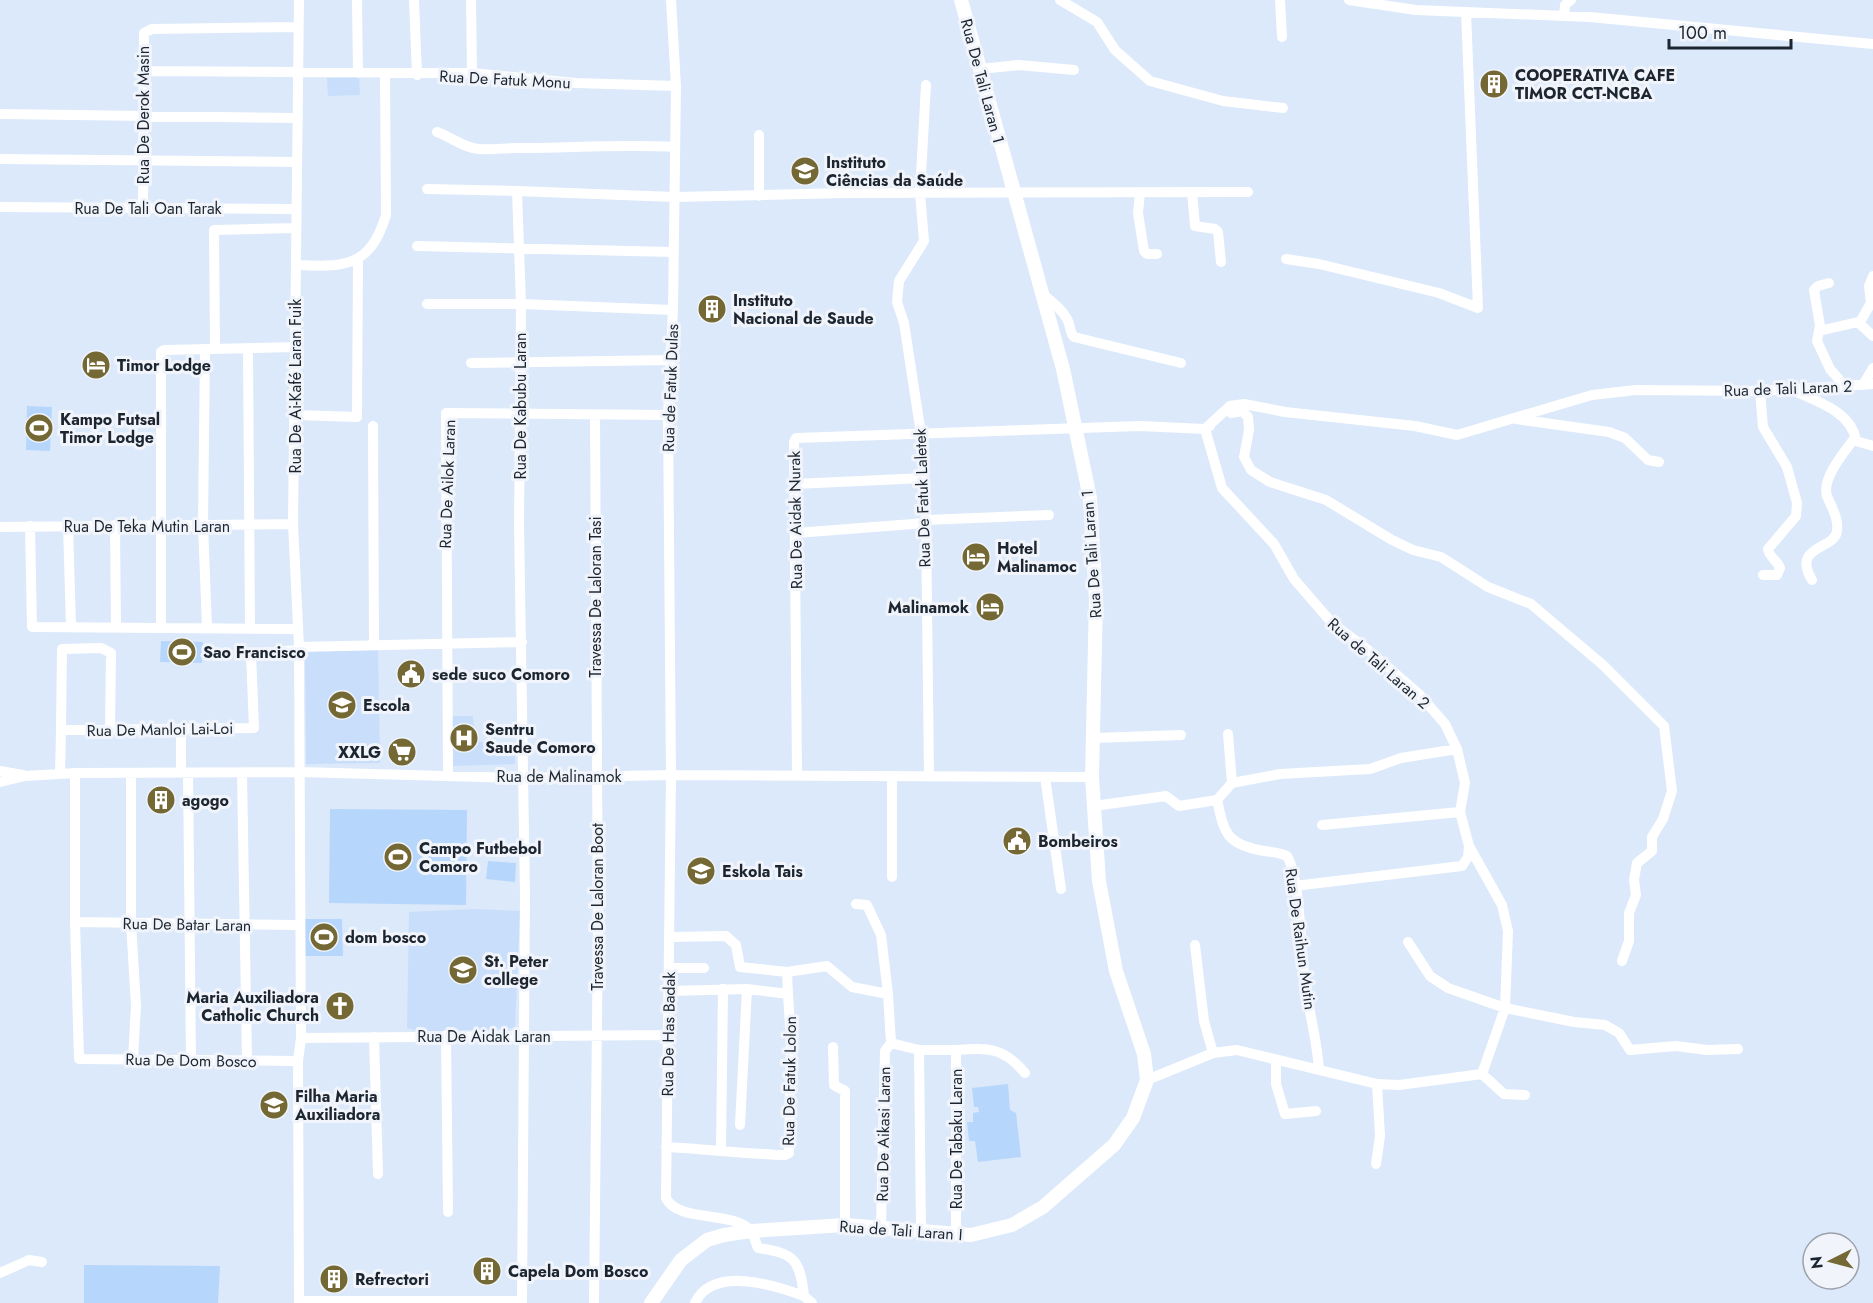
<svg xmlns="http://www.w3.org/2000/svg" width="1873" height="1303" font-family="Jost,sans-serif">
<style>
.built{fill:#c8defa}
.garden{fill:#b7d6fb}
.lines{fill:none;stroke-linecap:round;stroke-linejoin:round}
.minor{stroke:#fff;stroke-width:10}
.major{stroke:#fff;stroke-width:14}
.labels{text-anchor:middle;stroke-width:6;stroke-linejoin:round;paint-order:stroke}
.poi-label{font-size:16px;font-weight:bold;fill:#1d2630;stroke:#f1f5fb;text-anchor:start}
.street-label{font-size:16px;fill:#1d2630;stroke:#f1f5fb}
</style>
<rect width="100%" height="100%" fill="#dbe9fa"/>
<path class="built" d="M359,77L360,95L328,96L327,78Z
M378,649L380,763L306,764L305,651Z
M449,716H473L474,732L478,733L479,742H515V764L450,766Z
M476,909L520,911L515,1028L420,1032L407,1028L409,912Z"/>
<path class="garden" d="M27,406L52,407L50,451L26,450Z
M161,641L203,642L202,663L160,662Z
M330,809L467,810L466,905L329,903Z
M488,861L516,863L515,882L486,879Z
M305,919H342L343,956H305Z
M1008,1084L1010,1110L1016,1113L1021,1157L978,1162L975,1141H969L967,1122H973V1113L979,1112L978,1107H974L972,1088Z
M84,1265L220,1266L218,1303H84Z"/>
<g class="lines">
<path class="minor" d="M357,0L358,73
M414,0L417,75
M471,0L472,73
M671,0L676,86L673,310L668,415L671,775L666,1198C678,1223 733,1210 751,1231C754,1235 756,1244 758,1248C794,1253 800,1259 804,1296L812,1303
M1060,0L1097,22L1115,50L1150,81L1223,101L1283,108
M1280,0L1282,37
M1349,0L1416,10L1590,17L1873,44
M1564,16L1565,5L1571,0
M980,69L1019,65L1074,70
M142,71L472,73L576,83L676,86
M926,85L920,193L924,241L899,281L897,302L904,323L921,434L926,520L929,776
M0,114L298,118
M437,132C451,137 464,148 479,149C491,150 505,148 517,148C570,148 622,144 675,147
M0,159L297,162
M427,189L517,191
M1192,192L1195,226L1215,229L1218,232L1221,262
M1140,193L1138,213L1144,251L1147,254H1157
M759,196V135
M0,207L296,209
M143,209L144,33L152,29L298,27
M417,246L673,252
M1286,259L1319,264L1439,293L1478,308L1466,12
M296,265C344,267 370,268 386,215L385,75
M1829,283L1818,286L1814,290L1820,326L1817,341L1830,369L1844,385
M1041,293C1051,301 1061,308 1067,319C1071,325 1069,332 1074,337L1181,363
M427,304H521L673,310
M1860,322L1871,303L1869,286L1873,276
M1819,331L1858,322L1873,336
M248,348L250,628
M205,349L203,525L207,627
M215,349L214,230L296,228
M471,363L671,360
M1863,385L1873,368
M1790,389C1814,400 1852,411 1856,441L1854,439C1845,451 1821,479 1827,496C1831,506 1839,519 1837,531C1835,550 1791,545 1812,580
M1760,391L1763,427L1787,467L1797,503L1796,516L1768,549C1769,557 1777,560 1780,568L1777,575H1763
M1231,413L1242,411L1248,417L1249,430L1244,457L1251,470L1270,482L1326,500L1392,540L1413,550L1441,557L1488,587L1531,604L1603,665L1664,726L1672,791L1663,819L1652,837V851L1637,863L1634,880L1636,895L1629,913V941L1622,961
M296,415L357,417L358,260
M1516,419L1609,432L1625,438L1648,460L1659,462
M373,426L374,645
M1856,441L1873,446
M795,484L924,478
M926,520L1049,515
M68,525L71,627
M115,525L116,627
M30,526L32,627L298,629
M0,527L293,524
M796,533L926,523
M161,627V352L164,350L296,347
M299,647L522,642
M181,729V773
M61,730L62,649L101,648L111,653L110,730
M1228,734L1232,783
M1093,738L1181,735
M0,771L23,775
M75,773V922L79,1059L298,1061L301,1038L299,647L293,524L299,0
M131,773V923L136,1006L133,1059
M188,773L191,1060
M242,773L247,1061
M60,774L61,730L254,728L251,654L298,650
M448,774L446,413L668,415
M797,775L794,442L796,438L1140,426L1205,429L1210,426
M892,776V877
M1045,777L1061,889
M0,782L25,776L75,773L300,772L523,778L671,775L1092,777
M1217,800L1232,783L1280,774L1370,769L1401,758L1457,749
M1094,806L1166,796L1179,806L1217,800C1224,831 1225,843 1259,850C1269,852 1278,852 1287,856C1302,881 1300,963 1307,997C1312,1021 1317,1044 1319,1069
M1322,825L1460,812
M1294,886L1462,866L1468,857L1469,846
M856,904L867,905L881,935L888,994
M75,922L299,925
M669,937L726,936L736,945L740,967L787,972
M1408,942L1430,976L1448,988L1505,1008L1574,1022L1605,1025L1619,1033L1630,1050L1676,1046L1707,1050L1738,1049
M1195,945L1204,1021L1213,1053
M669,968H704
M669,991L747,989L788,994L787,972L827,966L852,987L888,994L891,1043L919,1050H956V1235
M446,1035L448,1212
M374,1037L378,1174
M301,1038L667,1035
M833,1047L834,1085L845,1091V1225
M919,1050L921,1231
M956,1050C989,1048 1003,1047 1025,1073
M298,1061L299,1301H522L525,896L519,524L521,304L517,191L674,197L848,193L1248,192
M1276,1061V1084L1285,1114L1316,1111
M1482,1074L1504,1094L1525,1095
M1147,1080L1213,1053L1237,1050L1377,1084L1399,1085L1482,1074L1505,1008L1508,931L1502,905L1469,846L1460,812L1465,783L1457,749L1445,724L1419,694L1368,650L1332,623L1294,579L1274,544L1222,488L1205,429L1230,406L1244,404L1285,412L1415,426L1457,435L1592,395L1636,390L1760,391L1873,384
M740,1125L747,989
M666,1147C706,1149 745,1154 785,1155L789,1153L791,1040L788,994
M721,1149L723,989
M1376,1164L1380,1136L1377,1084
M881,1227L885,1051L891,1043
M0,1273L29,1260L42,1262
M594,1303L598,929L595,416
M695,1303C713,1265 774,1285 804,1296"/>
<path class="major" d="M651,1303L681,1260L707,1240L724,1235L751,1231L845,1225L971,1235L1012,1225L1043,1207L1114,1145L1133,1118L1147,1080L1144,1054L1116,971L1099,881L1092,777L1096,599L1090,498L1063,369L961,0"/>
</g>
<defs>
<g id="building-disc" transform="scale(1.5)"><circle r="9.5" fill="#746835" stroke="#f1f5fb"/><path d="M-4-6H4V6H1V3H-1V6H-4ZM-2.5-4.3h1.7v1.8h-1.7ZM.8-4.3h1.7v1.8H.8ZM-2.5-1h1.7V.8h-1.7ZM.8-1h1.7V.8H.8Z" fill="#fff"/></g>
<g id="university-disc" transform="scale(1.5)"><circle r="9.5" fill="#746835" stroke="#f1f5fb"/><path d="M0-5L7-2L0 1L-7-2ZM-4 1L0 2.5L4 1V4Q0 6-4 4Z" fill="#fff"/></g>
<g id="hotel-disc" transform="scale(1.5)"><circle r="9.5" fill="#746835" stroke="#f1f5fb"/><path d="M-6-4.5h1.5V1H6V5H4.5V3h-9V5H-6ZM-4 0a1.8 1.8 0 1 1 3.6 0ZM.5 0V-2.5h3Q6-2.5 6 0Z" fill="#fff"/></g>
<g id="stadium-disc" transform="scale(1.5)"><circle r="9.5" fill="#746835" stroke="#f1f5fb"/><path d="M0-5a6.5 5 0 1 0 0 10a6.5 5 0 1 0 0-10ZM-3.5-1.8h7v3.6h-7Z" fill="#fff"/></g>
<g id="civic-disc" transform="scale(1.5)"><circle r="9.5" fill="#746835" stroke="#f1f5fb"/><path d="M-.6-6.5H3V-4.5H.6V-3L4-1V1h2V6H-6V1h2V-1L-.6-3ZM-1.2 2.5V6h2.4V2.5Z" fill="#fff"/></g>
<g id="school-disc" transform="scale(1.5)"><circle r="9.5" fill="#746835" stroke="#f1f5fb"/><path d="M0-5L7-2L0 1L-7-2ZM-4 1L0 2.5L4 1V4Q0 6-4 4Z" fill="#fff"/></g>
<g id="hospital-disc" transform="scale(1.5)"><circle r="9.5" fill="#746835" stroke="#f1f5fb"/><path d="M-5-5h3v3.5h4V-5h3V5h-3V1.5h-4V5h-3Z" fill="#fff"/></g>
<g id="supermarket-disc" transform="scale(1.5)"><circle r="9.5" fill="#746835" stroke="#f1f5fb"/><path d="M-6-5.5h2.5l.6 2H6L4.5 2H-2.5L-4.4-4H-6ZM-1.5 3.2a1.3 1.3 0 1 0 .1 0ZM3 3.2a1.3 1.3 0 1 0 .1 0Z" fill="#fff"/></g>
<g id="church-disc" transform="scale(1.5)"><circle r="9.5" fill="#746835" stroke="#f1f5fb"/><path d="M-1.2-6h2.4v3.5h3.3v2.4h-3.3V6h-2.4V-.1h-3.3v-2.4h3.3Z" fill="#fff"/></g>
</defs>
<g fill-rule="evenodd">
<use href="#building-disc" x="1494" y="84"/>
<use href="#university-disc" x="805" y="171"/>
<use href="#building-disc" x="712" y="309"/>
<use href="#hotel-disc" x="96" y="365"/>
<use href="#stadium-disc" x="39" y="428"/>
<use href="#hotel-disc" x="976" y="557"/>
<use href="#hotel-disc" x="990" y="607"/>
<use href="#stadium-disc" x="182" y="652"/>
<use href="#civic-disc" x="411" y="674"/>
<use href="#school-disc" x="342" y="705"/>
<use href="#hospital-disc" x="464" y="738"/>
<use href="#supermarket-disc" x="402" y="752"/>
<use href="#building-disc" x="161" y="800"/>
<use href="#civic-disc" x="1017" y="841"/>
<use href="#stadium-disc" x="398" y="857"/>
<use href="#school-disc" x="701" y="871"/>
<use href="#stadium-disc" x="324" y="937"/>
<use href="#university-disc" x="463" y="970"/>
<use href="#church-disc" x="340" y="1006"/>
<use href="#school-disc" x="274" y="1105"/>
<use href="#building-disc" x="487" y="1271"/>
<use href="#building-disc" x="334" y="1279"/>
</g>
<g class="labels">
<g class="poi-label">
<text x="1515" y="81">COOPERATIVA CAFE<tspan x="1515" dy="18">TIMOR CCT-NCBA</tspan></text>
<text x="826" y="168">Instituto<tspan x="826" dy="18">Ciências da Saúde</tspan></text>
<text x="733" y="306">Instituto<tspan x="733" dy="18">Nacional de Saude</tspan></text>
<text x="117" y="371">Timor Lodge</text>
<text x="60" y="425">Kampo Futsal<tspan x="60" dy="18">Timor Lodge</tspan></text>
<text x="997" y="554">Hotel<tspan x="997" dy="18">Malinamoc</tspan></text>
<text x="969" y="613" text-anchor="end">Malinamok</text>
<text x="203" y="658">Sao Francisco</text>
<text x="432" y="680">sede suco Comoro</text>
<text x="363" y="711">Escola</text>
<text x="485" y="735">Sentru<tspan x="485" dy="18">Saude Comoro</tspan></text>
<text x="381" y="758" text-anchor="end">XXLG</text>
<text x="182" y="806">agogo</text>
<text x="1038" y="847">Bombeiros</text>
<text x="419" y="854">Campo Futbebol<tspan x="419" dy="18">Comoro</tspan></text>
<text x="722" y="877">Eskola Tais</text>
<text x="345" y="943">dom bosco</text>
<text x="484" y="967">St. Peter<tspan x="484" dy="18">college</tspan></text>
<text x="319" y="1003" text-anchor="end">Maria Auxiliadora<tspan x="319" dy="18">Catholic Church</tspan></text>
<text x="295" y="1102">Filha Maria<tspan x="295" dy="18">Auxiliadora</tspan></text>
<text x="508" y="1277">Capela Dom Bosco</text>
<text x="355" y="1285">Refrectori</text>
</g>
<g class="street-label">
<text transform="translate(505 79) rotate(3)" y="6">Rua De Fatuk Monu</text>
<text transform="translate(983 81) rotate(75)" y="6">Rua De Tali Laran 1</text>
<text transform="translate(143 115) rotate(-90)" y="6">Rua De Derok Masin</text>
<text x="148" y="214">Rua De Tali Oan Tarak</text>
<text transform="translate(295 386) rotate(-90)" y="6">Rua De Ai-Kafé Laran Fuik</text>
<text transform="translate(670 388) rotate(-88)" y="6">Rua de Fatuk Dulas</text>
<text transform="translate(1788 388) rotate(-2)" y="6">Rua de Tali Laran 2</text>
<text transform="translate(520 406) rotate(-90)" y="6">Rua De Kabubu Laran</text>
<text transform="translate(447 484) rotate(-88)" y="6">Rua De Ailok Laran</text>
<text transform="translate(922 498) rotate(-92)" y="6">Rua De Fatuk Laletek</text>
<text transform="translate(795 520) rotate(-91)" y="6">Rua De Aidak Nurak</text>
<text x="147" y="532">Rua De Teka Mutin Laran</text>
<text transform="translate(1091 554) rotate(-94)" y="6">Rua De Tali Laran 1</text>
<text transform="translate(595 597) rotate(-90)" y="6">Travessa De Laloran Tasi</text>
<text transform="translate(1379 663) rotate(41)" y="6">Rua de Tali Laran 2</text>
<text transform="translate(160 729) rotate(-1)" y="6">Rua De Manloi Lai-Loi</text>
<text x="559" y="782">Rua de Malinamok</text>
<text transform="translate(597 907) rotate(-90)" y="6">Travessa De Laloran Boot</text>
<text transform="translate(187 924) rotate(1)" y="6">Rua De Batar Laran</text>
<text transform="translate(1301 939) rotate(82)" y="6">Rua De Raihun Mutin</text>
<text transform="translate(668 1034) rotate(-89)" y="6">Rua De Has Badak</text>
<text x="484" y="1042">Rua De Aidak Laran</text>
<text transform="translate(191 1060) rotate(1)" y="6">Rua De Dom Bosco</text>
<text transform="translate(789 1081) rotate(-89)" y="6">Rua De Fatuk Lolon</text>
<text transform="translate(883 1134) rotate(-89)" y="6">Rua De Aikasi Laran</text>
<text transform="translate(956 1139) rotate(-90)" y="6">Rua De Tabaku Laran</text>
<text transform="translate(901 1230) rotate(4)" y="6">Rua de Tali Laran I</text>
</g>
</g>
<g transform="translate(1831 1261) rotate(264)"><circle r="28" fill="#f1f5fb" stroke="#9ca2aa" stroke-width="1.5"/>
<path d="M0-4.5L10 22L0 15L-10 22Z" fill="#746835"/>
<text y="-9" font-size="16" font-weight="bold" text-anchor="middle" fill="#1d2630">N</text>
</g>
<path d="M1669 39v9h122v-9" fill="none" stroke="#1d2630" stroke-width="3"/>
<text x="1678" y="39" font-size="18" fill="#1d2630" stroke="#f1f5fb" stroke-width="4.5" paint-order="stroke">100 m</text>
</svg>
